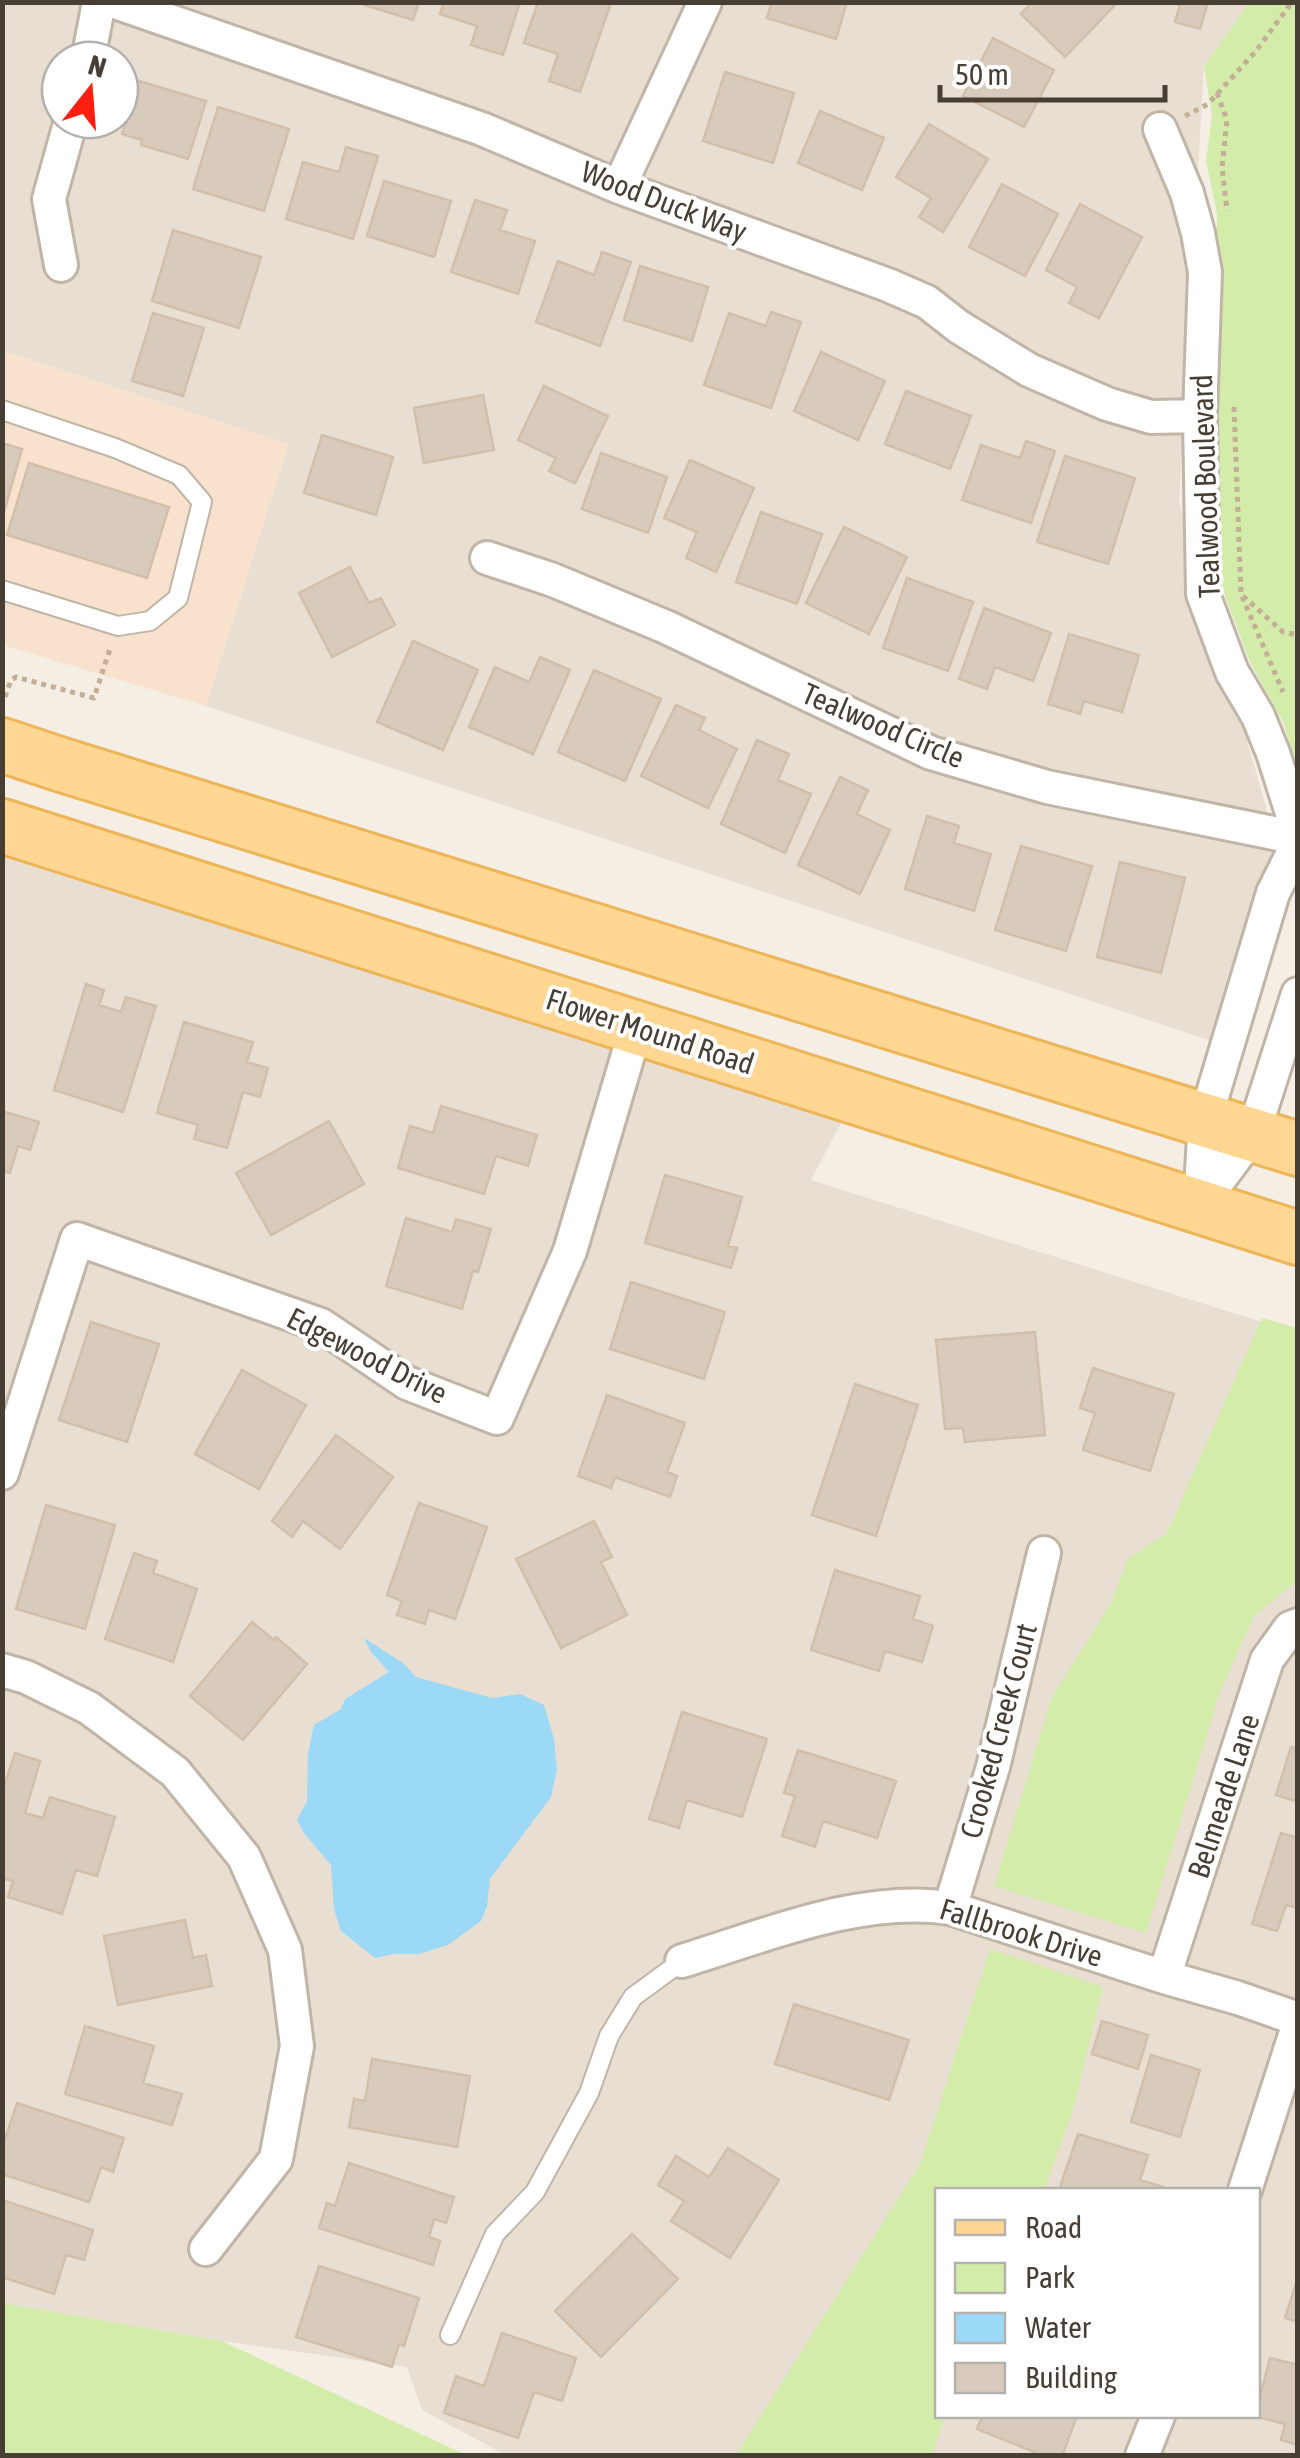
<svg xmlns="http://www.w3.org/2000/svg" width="1300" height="2458" font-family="'Asap Condensed',sans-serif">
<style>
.residential{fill:#e8dfd2;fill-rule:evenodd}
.commercial{fill:#f8e2cd}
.green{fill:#d4eca9}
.water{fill:#9bd9f6}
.building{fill:#d9cbbc;stroke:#d2bfab;stroke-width:2.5}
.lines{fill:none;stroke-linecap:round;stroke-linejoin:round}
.lane-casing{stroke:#c0b5a6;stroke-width:22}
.street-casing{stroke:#c0b5a6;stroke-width:38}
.primary-casing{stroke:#eeb458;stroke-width:58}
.path{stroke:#c3af96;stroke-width:5;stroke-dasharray:5 5;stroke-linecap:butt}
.lane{stroke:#fff;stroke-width:18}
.street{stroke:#fff;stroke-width:32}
.primary{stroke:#ffd692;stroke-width:52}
.labels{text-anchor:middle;stroke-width:8;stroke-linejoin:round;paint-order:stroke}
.street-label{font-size:30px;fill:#473e34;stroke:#fff}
</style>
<rect width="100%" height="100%" fill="#f4eee4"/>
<path class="residential" d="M3,3H1249L1204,66L1179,503L1284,870L1227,1046L206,706L288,444L3,351ZM60,60H120V120H60Z
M2,848L842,1121L811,1180L1297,1333V2455H506L422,2410L407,2367L222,2341L3,2303ZM938,2190H1258V2416H938Z"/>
<path class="commercial" d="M2,351L289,444L206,706L3,645Z"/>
<path class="green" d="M1249,3H1297V768L1284,724L1249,660L1223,590L1214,502L1217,213L1206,161L1212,116L1204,66Z
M1262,1318L1297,1328V1584L1290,1586L1254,1616L1220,1692L1146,1933L994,1886L1052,1697L1111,1603L1128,1559L1167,1533Z
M990,1949L1103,1987L1073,2110L1044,2190H938V2416H945L932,2455H736L920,2164Z
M3,2303L222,2341L466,2455H3Z"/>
<path class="water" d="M364,1638L403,1663L416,1677L492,1698L520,1694L544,1705L554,1739L557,1770L551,1797L490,1879L487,1906L481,1921L448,1945L419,1954H393L375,1958L341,1931L334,1909L331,1865L303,1832L297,1819L307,1802L308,1754L314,1725L341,1709L345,1699L389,1672L371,1652Z"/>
<path class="building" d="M355,2H419L413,20Z
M444,2H520L503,55L471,45L477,26L440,14Z
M538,2L611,3L580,92L549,81L558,54L524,43Z
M772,2H847L836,39L767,18Z
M1032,2H1114L1116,4L1065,57L1021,14Z
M1169,2H1208L1200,29L1175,22L1180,5Z
M993,38L1054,70L1024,127L963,96Z
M725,72L794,93L773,163L703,141Z
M139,81L206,101L188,159L141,145L142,140L122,134Z
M218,107L289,129L264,211L193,189Z
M820,111L884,138L862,190L798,163Z
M929,124L988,159L943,232L919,217L931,198L896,177Z
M346,147L378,156L353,239L286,219L303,162L339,172Z
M384,181L451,201L434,257L367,236Z
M1002,184L1058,214L1025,276L969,247Z
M475,200L507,210L500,230L535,241L518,294L451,272Z
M1080,204L1142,237L1099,318L1069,303L1077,287L1046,270Z
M173,230L261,257L239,328L152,301Z
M602,252L631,262L600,346L536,322L558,261L594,275Z
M640,266L708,287L692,341L624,320Z
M771,312L801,322L771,408L704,385L729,313L766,326Z
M153,313L204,328L183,396L132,381Z
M821,352L885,381L858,440L794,411Z
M544,386L608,416L575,483L549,471L556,458L518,440Z
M906,391L971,416L950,469L885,444Z
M483,395L494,450L424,463L414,408Z
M322,435L393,457L376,515L304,493Z
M1026,441L1055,451L1031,523L962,500L981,445L1020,458Z
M2,443L22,449L2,519Z
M601,453L667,477L648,533L582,509Z
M1065,456L1135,478L1108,564L1037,542Z
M690,460L754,488L716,572L686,558L697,532L664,518Z
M29,463L169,507L147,578L7,535Z
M761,512L822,534L797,604L736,582Z
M844,527L907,557L869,634L806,603Z
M350,567L369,603L381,598L395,625L332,657L299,593Z
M907,578L973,602L948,671L883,648Z
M984,608L1051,633L1033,681L995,667L987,689L959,679Z
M1069,634L1139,655L1122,712L1084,701L1080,714L1048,704Z
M413,641L478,670L443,750L377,722Z
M540,657L570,670L533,754L469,727L495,667L529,682Z
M594,670L661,699L625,781L558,752Z
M676,705L705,718L699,730L737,749L708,808L641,776Z
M757,740L789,754L778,780L811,794L785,853L721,824Z
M840,777L868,790L857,814L890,830L860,894L798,865Z
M927,816L959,826L954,843L991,854L974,911L905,889Z
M1021,846L1092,866L1066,951L995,930Z
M1120,862L1185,878L1161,973L1097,957Z
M86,984L104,990L99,1005L121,1012L126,997L156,1006L123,1112L54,1090Z
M184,1022L253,1042L247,1062L268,1068L260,1097L243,1092L227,1148L194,1139L198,1125L157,1113Z
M441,1106L537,1135L528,1166L496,1156L484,1194L398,1168L410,1126L433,1133Z
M2,1111L39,1122L30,1150L18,1146L10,1173L2,1171Z
M329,1121L364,1184L271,1235L236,1173Z
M665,1175L742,1197L728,1246L737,1248L731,1268L645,1243Z
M406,1218L452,1232L456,1219L491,1229L478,1272L473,1271L462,1309L386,1286Z
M631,1282L725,1312L704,1379L610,1349Z
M91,1322L159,1344L127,1442L59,1420Z
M1035,1332L1045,1435L965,1442L963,1428L945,1429L936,1340Z
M1093,1368L1174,1394L1150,1471L1083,1450L1095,1413L1080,1408Z
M242,1370L306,1405L259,1489L195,1454Z
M855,1384L918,1405L876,1536L812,1515Z
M607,1395L685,1423L667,1472L677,1476L670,1497L615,1477L611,1488L578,1476Z
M336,1435L393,1477L340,1549L303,1521L292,1537L272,1521Z
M419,1503L487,1527L455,1619L429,1610L425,1624L397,1615L402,1601L387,1595Z
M46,1505L115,1525L85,1629L16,1609Z
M594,1521L612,1557L601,1562L627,1615L561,1648L516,1559Z
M134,1553L157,1561L153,1573L197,1589L173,1662L105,1639Z
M835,1570L920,1596L913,1619L933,1626L922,1662L885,1651L879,1671L811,1650Z
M252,1622L274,1640L276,1637L307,1664L243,1740L190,1696Z
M682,1712L767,1739L742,1817L687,1800L679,1828L649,1819Z
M1291,1747L1298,1749V1802L1276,1795Z
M798,1750L896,1781L877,1838L823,1821L815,1847L782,1836L795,1796L784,1793Z
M15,1753L40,1761L25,1813L43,1818L50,1797L115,1817L97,1876L76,1870L62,1914L8,1897L13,1881L2,1878V1793Z
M1281,1833L1298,1838V1908L1286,1905L1277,1931L1252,1924Z
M185,1920L193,1958L206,1955L212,1986L118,2005L104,1936Z
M794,2004L909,2040L889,2100L775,2064Z
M1102,2021L1148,2035L1138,2069L1092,2054Z
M85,2026L154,2046L143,2083L182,2094L172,2125L65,2094Z
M1151,2055L1200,2070L1180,2137L1131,2122Z
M372,2059L470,2076L457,2147L349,2127L354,2099L365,2101Z
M17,2103L124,2138L113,2172L101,2167L89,2202L2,2174V2148Z
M1078,2134L1148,2155L1140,2180L1163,2187L1162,2190H1059Z
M728,2148L779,2180L730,2258L671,2221L684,2201L658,2185L676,2156L709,2177Z
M349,2163L454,2197L446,2223L434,2219L429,2237L440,2241L433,2265L319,2228L327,2203L335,2206Z
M2,2200L93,2230L84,2260L66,2255L54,2294L2,2277Z
M632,2234L678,2279L601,2357L555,2311Z
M319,2266L419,2298L404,2346L399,2344L392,2367L296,2337Z
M1298,2277V2322L1285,2318Z
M502,2333L576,2358L562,2401L534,2392L518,2438L444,2413L456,2376L484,2386Z
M1270,2358L1298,2365V2445L1281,2440L1285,2424L1254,2416H1258V2404Z
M982,2416H1077L1062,2456H1044L977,2429Z"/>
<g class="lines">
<g class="lane-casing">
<path id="lane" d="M2,410L115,448L179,475L202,502L178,598L150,621L118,626L2,590
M450,2335L495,2234L535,2192L589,2093L609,2036L633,1997L682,1961"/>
</g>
<g class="street-casing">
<path id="street" d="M115,2L482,129L619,187L888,285L927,302L959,327L1029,370L1107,404L1151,417L1200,416
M88,60L99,2
M1160,129L1187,193L1198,233L1205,272L1200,416L1203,594L1232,672L1258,716L1273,753L1298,832
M619,187L705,2
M61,265L49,199L71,120
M487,558L553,580L666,627L931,753L1047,787L1298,838
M1200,1205L1205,1120L1273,893L1298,843
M1200,1205L1253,1134L1298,994
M2,1473L77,1239L321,1325L407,1383L497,1418L570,1251L636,1028
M2,1670L26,1677L89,1708L175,1772L244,1857L285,1950L297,2046L276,2159L206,2249
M950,1908L993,1767L1044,1553
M682,1961C767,1935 861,1895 950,1908L1164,1977L1238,1998L1298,2019
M1164,1977L1267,1660L1290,1628L1298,1625
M1245,2190L1298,2026
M1142,2456L1158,2416"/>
</g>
<g class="primary-casing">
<path id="primary" d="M2,745L59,764L1298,1149
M2,826L1298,1238"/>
</g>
<path class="path" d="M1217,93L1227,120L1222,167L1227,211
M1185,116L1208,104L1256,51L1292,2
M1234,407L1241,594L1283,692
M1243,596L1283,632L1298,635
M5,697L11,680L16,677L94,698L110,649"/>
<use href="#lane" class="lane"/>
<use href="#street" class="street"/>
<use href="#primary" class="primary"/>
</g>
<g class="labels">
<g class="street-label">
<text transform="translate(664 202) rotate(21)" y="10">Wood Duck Way</text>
<text transform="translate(1206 486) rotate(-92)" y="10">Tealwood Boulevard</text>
<text transform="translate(883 726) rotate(23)" y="10">Tealwood Circle</text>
<text transform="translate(650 1032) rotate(18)" y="10">Flower Mound Road</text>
<text transform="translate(367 1356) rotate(27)" y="10">Edgewood Drive</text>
<text transform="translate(999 1731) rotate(-75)" y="10">Crooked Creek Court</text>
<text transform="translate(1224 1796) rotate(-72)" y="10">Belmeade Lane</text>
<text transform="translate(1021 1933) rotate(17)" y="10">Fallbrook Drive</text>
</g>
</g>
<rect width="1300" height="2458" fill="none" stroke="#473e34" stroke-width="10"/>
<rect x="935" y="2188" width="325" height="230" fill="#ffffff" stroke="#b5b2ae" stroke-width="2.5"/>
<rect x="955" y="2220" width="50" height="15" fill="#ffd692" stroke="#b5b2ae" stroke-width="2.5"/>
<text x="1025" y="2238" font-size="30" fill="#473e34">Road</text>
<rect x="955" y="2263" width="50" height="30" fill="#d4eca9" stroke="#b5b2ae" stroke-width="2.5"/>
<text x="1025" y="2288" font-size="30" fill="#473e34">Park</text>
<rect x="955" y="2313" width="50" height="30" fill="#9bd9f6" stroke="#b5b2ae" stroke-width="2.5"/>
<text x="1025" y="2338" font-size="30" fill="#473e34">Water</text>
<rect x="955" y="2363" width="50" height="30" fill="#d9cbbc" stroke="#b5b2ae" stroke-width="2.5"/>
<text x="1025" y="2388" font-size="30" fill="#473e34">Building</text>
<g transform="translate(90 90) rotate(17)"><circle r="48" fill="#ffffff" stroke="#b5b2ae" stroke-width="2.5"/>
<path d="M0-8L18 38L0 25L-18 38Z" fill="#ff1f10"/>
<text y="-15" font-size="28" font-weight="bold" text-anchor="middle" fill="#473e34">N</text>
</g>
<path d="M940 85v15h225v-15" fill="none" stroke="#473e34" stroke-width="5"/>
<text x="955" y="85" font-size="30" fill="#473e34" stroke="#ffffff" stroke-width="8" paint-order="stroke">50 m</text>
</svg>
